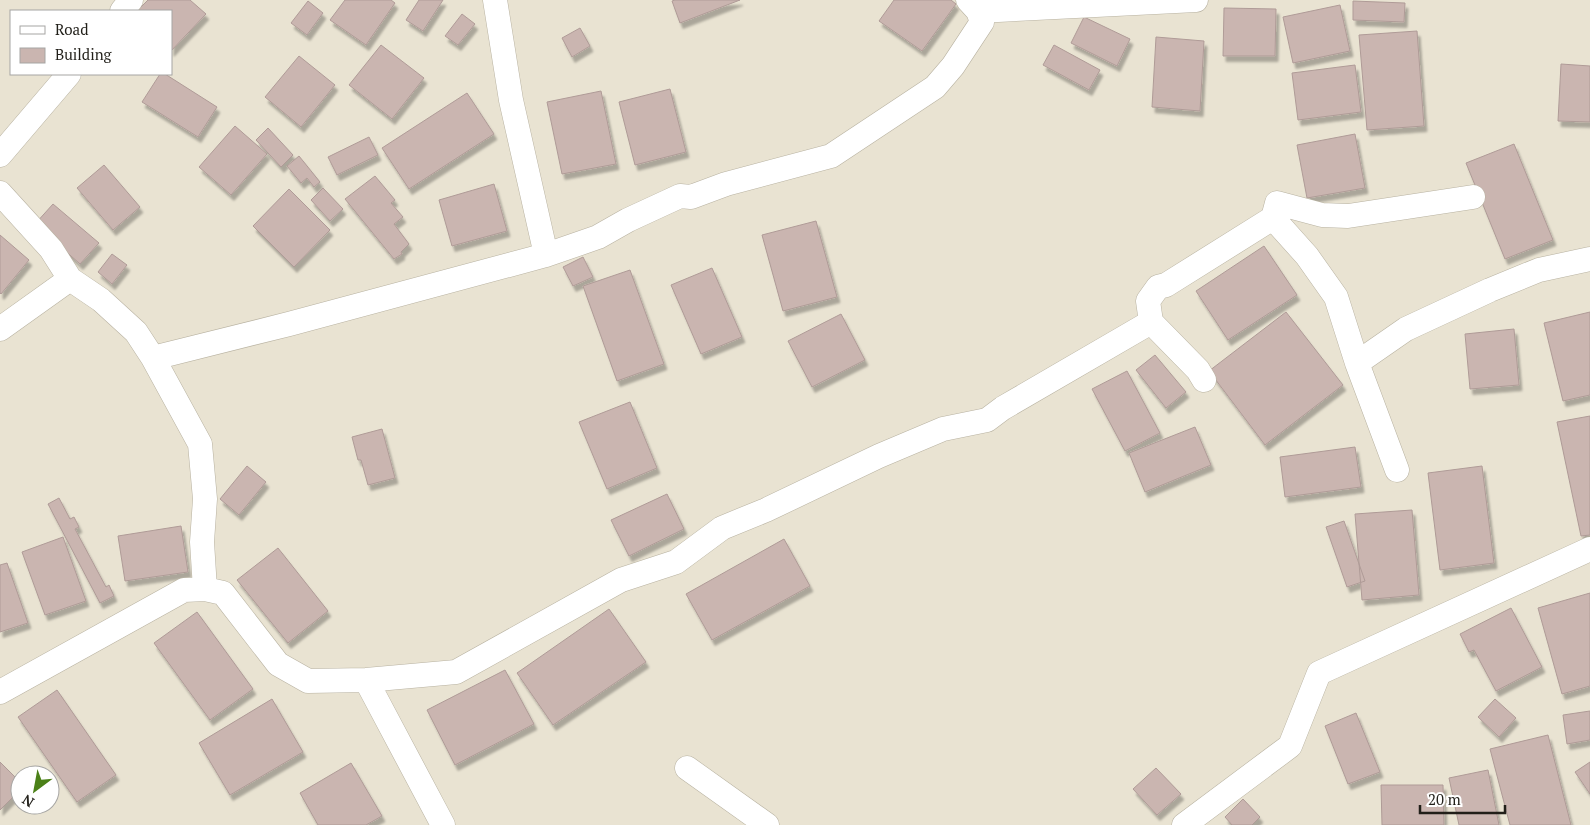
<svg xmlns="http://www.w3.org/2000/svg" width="1590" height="825" font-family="'PT Serif',serif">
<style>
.building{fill:#cab5b0;stroke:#af9b97;filter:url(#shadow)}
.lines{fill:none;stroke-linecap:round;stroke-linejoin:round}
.minor-casing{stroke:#b8b2a1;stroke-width:25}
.minor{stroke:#fff;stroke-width:24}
</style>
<defs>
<filter id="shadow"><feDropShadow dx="3" dy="5.5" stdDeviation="1" flood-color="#0004"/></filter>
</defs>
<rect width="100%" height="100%" fill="#e9e3d2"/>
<path class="building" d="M148,0H190L206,14L171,51V11H137Z
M345,0H391L395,3L366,45L330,20Z
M419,0H443L423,31L406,20Z
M675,0H740L680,23L672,1Z
M894,0H951L956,4L922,51L879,21Z
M308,1L323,13L307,35L291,23Z
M1353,1L1405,3L1404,22L1353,20Z
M1340,5L1350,51L1293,63L1283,17Z
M1224,8L1276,9L1275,56H1223Z
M462,14L475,24L458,45L445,36Z
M1084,17L1130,39L1117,66L1071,43Z
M580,28L590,46L572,57L562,38Z
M1417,31L1424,126L1367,130L1359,35Z
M1156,37L1204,41L1200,111L1152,107Z
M381,45L424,78L392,119L349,85Z
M1054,45L1100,70L1089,90L1043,65Z
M299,56L335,85L301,127L265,97Z
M1561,64L1590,66V122L1558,121Z
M1355,65L1361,112L1298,120L1292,73Z
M160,74H165L217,107L198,137L142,102Z
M670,89L686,152L635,165L619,102Z
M601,91L616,164L562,174L547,102Z
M467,93L494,134L409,189L382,148Z
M235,126L267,154L231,195L199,167Z
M268,128L293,155L281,167L256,140Z
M1355,134L1365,188L1307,198L1297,145Z
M369,137L378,155L337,175L328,157Z
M1514,144L1553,240L1505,259L1466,163Z
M299,156L320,182L314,187L307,178L301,183L287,166Z
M104,165L140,207L113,230L77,188Z
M375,176L395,200L391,203L403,217L394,224L409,244L401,252L402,254L394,259L345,199Z
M494,184L507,231L452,246L439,200Z
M323,188L343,209L330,221L311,200Z
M289,189L330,230L294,267L253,226Z
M53,204L99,243L80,264L35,224Z
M816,221L837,297L783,311L762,235Z
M0,235L29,260L1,294L0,293Z
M1264,246L1297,295L1228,340L1196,291Z
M112,254L127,265L112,284L98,272Z
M583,257L593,277L573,286L563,267Z
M712,268L742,337L701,354L671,285Z
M630,270L664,364L617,381L583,286Z
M1286,312L1343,385L1265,445L1209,371Z
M1590,312V395L1563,401L1544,323Z
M841,314L865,360L812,387L788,341Z
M1514,329L1519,385L1470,389L1465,334Z
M1155,355L1186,392L1166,408L1136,370Z
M1127,371L1160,433L1125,451L1092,389Z
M630,402L657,468L607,489L579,422Z
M1590,416V535L1581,536L1557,422Z
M1195,427L1211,465L1145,492L1129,453Z
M382,429L395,478L368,485L361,460H358L352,437Z
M1355,447L1361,487L1285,497L1280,457Z
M247,466L266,482L239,515L220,499Z
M1482,466L1494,563L1440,570L1428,473Z
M667,494L684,529L629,556L611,520Z
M59,498L70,519L74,517L79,527L75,529L106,587L109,585L114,596L100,603L48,504Z
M1412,510L1419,595L1362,600L1355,514Z
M1344,521L1365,581L1347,587L1326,527Z
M181,526L188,572L125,581L118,536Z
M63,537L86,601L45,615L22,552Z
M784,539L810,586L712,640L686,594Z
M278,548L328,611L288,643L237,580Z
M7,563L28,623L0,632V565Z
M1590,593V686L1562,694L1538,608Z
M1511,608L1542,667L1496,691L1474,650L1469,652L1460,634Z
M609,609L646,662L553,725L517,673Z
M197,612L253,689L210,720L154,643Z
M505,670L534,724L455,765L427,710Z
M57,690L116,775L77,802L18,717Z
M272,699L303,752L230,795L199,743Z
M1495,699L1516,718L1499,737L1478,717Z
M1590,711V740L1567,744L1563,715Z
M1356,713L1380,772L1348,784L1325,726Z
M1548,735L1571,825H1510L1490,749Z
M0,762L20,782V790L0,810Z
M1590,762V794L1575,772Z
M351,763L382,816L366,825H318L300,793Z
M1156,768L1181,794L1157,815L1133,789Z
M1488,770L1499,825H1459L1449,778Z
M1381,785H1443L1444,825H1382Z
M1243,799L1260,817L1252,825H1232L1225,817Z"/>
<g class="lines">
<g class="minor-casing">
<path id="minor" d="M495,0L511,100L546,255
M122,11L131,0
M978,11L1196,0
M0,155L69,74
M0,193L51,249L70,279L101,300L136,332L153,358L200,444L205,499L202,542L205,589
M1273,218L1307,256L1336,297L1357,363L1397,470
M1151,322L1198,370L1204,380
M0,329L70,279
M153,358L289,324L546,255L598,237L628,220L680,196L691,197L726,184L831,156L935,87L953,66L982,22L978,11L968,0
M1357,363L1406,329L1490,290L1539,270L1590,259
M366,680L443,825
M0,692L184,590L205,589L223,593L278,664L308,681L366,680L456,672L621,580L676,562L722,528L766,510L879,456L943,429L987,420L1003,408L1151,322L1148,301L1158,287L1166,285L1273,218L1277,203L1322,215L1348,216L1473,197
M687,768L767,825
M1184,825L1290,746L1319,673L1590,549"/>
</g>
<use href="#minor" class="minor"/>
</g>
<rect x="10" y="10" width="162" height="65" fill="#ffffff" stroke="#a6a5a3"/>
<rect x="20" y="26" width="25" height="8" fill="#ffffff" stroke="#a6a5a3"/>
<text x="55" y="35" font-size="15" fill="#211f19">Road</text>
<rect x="20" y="48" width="25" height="15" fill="#cab5b0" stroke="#a6a5a3"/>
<text x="55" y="60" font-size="15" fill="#211f19">Building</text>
<g transform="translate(35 790) rotate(212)"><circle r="24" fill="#ffffff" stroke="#a6a5a3"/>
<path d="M0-4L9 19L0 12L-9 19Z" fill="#4b8118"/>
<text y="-8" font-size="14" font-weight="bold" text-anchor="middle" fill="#211f19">N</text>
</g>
<path d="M1420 805v8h85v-8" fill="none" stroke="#211f19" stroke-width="2.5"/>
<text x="1428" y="805" font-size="15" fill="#211f19" stroke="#ffffff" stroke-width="4" paint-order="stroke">20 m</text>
</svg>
